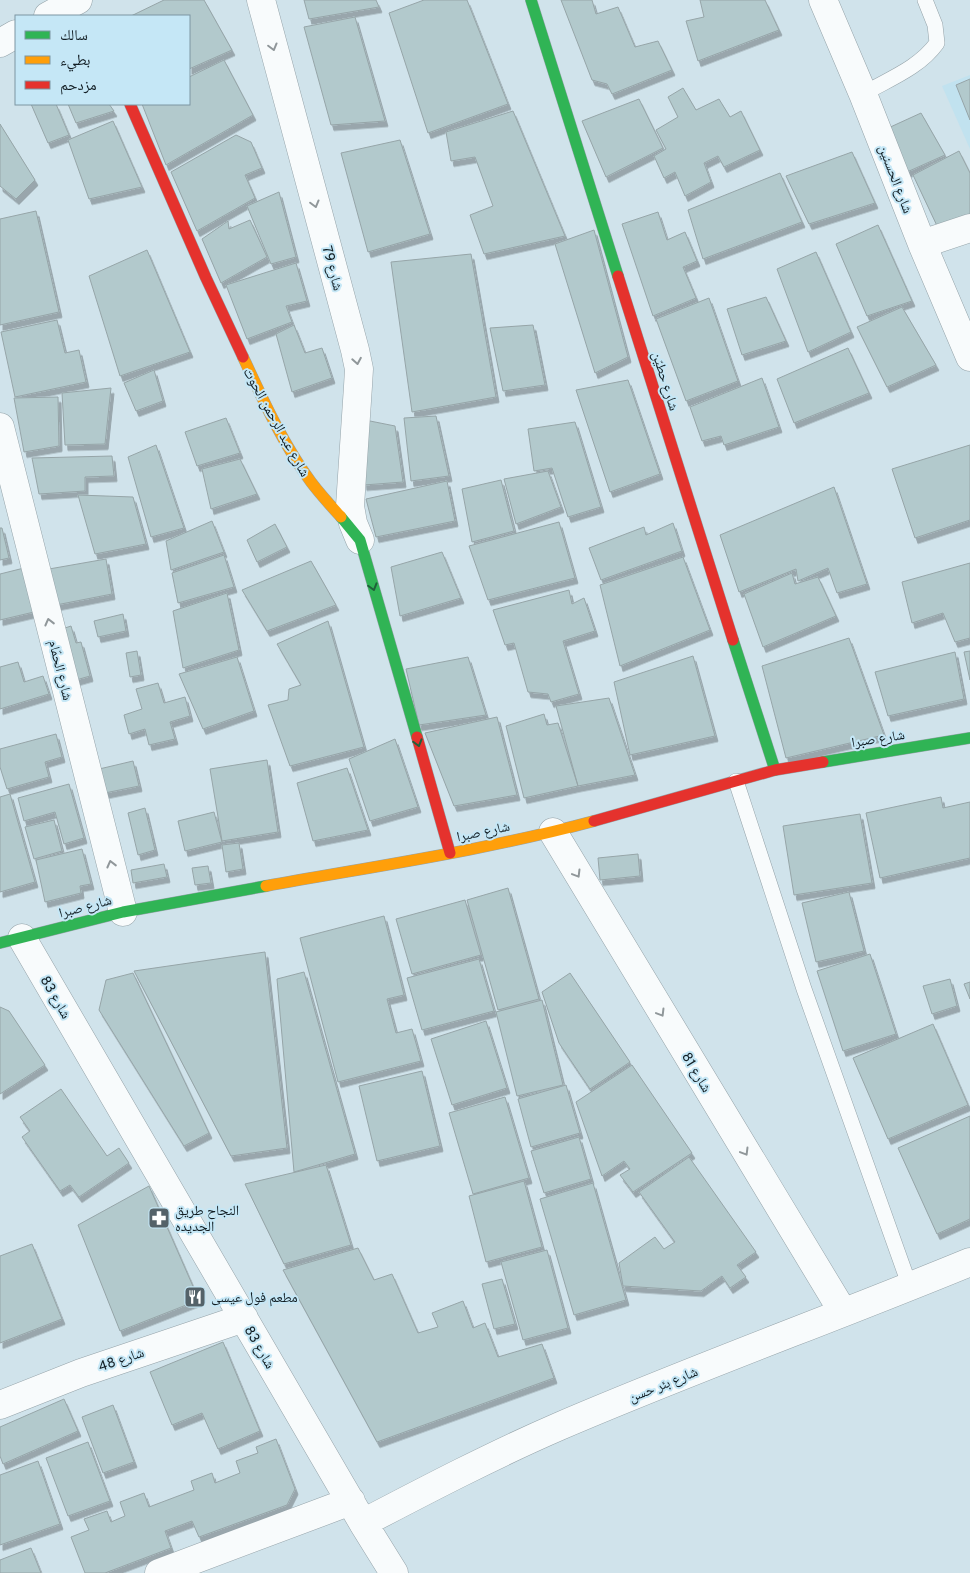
<svg xmlns="http://www.w3.org/2000/svg" width="970" height="1573" font-family="Overpass,'Noto Naskh Arabic',sans-serif">
<style>
.built{fill:#c1e2ef}
.building{fill:#b2c9cc;stroke:#96a5a8;filter:url(#shadow)}
.lines{fill:none;stroke-linecap:round;stroke-linejoin:round}
.lane-casing{stroke:#95a3a9;stroke-width:16}
.street-casing{stroke:#95a3a9;stroke-width:29}
.fast-casing{stroke:#95a3a9;stroke-width:12}
.slow-casing{stroke:#95a3a9;stroke-width:12}
.jam-casing{stroke:#95a3a9;stroke-width:12}
.lane{stroke:#f8fbfc;stroke-width:15}
.street{stroke:#f8fbfc;stroke-width:28}
.fast{stroke:#30b455;stroke-width:11}
.slow{stroke:#ff9f0a;stroke-width:11}
.jam{stroke:#e5322d;stroke-width:11}
.oneway{stroke:#90979a}
.oneway2{stroke:#1f613a}
.labels{text-anchor:middle;stroke-width:4;stroke-linejoin:round;paint-order:stroke}
.street-label{font-size:14px;fill:#111d23;stroke:#c5e7f6}
.poi-label{font-size:14px;fill:#111d23;stroke:#c5e7f6;text-anchor:start}
</style>
<defs>
<filter id="shadow"><feDropShadow dx="3" dy="5.5" stdDeviation="0" flood-color="#0004"/></filter>
</defs>
<rect width="100%" height="100%" fill="#d0e3eb"/>
<path class="built" d="M970,75V149L942,86Z"/>
<path class="building" d="M164,0H204L232,50L189,69V16H131Z
M304,0H376L379,7L309,19Z
M424,0H467L508,104L428,133L389,13Z
M561,0H592L596,14L618,7L635,47L658,41L672,70L612,94L607,84L592,80Z
M700,0H765L779,30L698,61L686,21L704,17Z
M355,17L385,121L331,125L304,27Z
M224,60L253,115L166,165L142,104H189V77Z
M970,79V120L956,85Z
M683,88L696,110L719,99L730,117L741,111L760,150L724,167L718,156L704,163L711,182L685,196L675,172L664,178L654,156L666,149L656,130L678,117L668,97Z
M639,99L663,148L606,177L582,121Z
M31,104H56L69,135L48,143Z
M68,104H109L114,111L76,123Z
M513,111L565,236L484,254L470,215L493,206L475,157L451,161L446,132Z
M921,113L945,155L907,172L886,129Z
M113,121L142,187L89,199L68,140Z
M0,124L35,180L16,199L0,186Z
M236,135L251,142L262,168L245,175L255,198L197,231L171,172Z
M400,140L430,234L368,252L341,153Z
M959,151L970,173V216L939,230L913,175Z
M852,152L875,203L809,224L786,176Z
M780,173L802,222L703,259L688,210Z
M279,192L296,257L271,264L247,206Z
M36,211L59,312L0,325V219Z
M658,212L667,240L685,232L697,261L683,267L696,298L653,316L622,224Z
M250,220L267,257L221,283L202,239L228,221L229,229Z
M878,225L912,301L867,316L836,244Z
M594,230L628,357L595,373L555,244Z
M147,250L190,352L120,376L89,276Z
M816,252L851,332L808,352L777,269Z
M471,254L496,397L412,412L391,262Z
M296,263L307,301L286,306L292,322L247,339L226,285Z
M766,297L786,341L742,355L727,309Z
M709,298L738,381L686,401L656,319Z
M902,307L936,365L887,387L857,327Z
M57,320L65,353L79,350L86,382L15,397L1,332Z
M294,325L305,353L322,348L332,378L292,392L276,334Z
M533,325L545,385L503,391L490,328Z
M848,348L869,393L794,423L777,379Z
M154,370L163,401L136,411L124,383Z
M762,378L779,427L724,445L721,436L702,441L690,407Z
M628,380L660,474L610,492L576,390Z
M111,388L105,444L65,445L62,393Z
M58,397L59,446L24,452L14,398Z
M436,416L449,476L411,481L404,418Z
M226,418L240,453L197,466L185,432Z
M360,419L395,426L403,482L364,485Z
M575,422L601,507L568,517L552,468L534,471L528,429Z
M156,445L184,528L151,537L128,457Z
M970,445V520L915,538L892,469Z
M112,456L114,476L85,477V491L39,494L32,458Z
M240,459L257,494L211,509L202,469Z
M548,471L561,507L516,524L504,479Z
M501,480L514,531L472,542L462,489Z
M447,481L455,521L376,537L366,499Z
M834,487L867,584L837,593L828,568L798,581L796,569L739,592L720,535Z
M78,495L133,497L146,544L95,554Z
M212,521L224,552L171,570L166,541Z
M559,522L575,578L488,600L469,546Z
M673,523L682,551L601,580L589,548L644,527L646,535Z
M275,524L287,547L257,562L247,540Z
M0,528H2L9,558L0,560Z
M442,552L461,598L400,616L391,567Z
M224,555L234,587L178,603L172,573Z
M683,557L710,630L620,666L600,585Z
M106,559L112,594L56,605L49,569Z
M311,561L336,605L267,631L242,590Z
M970,563V638L955,642L943,613L912,623L902,582Z
M24,568L34,612L0,620V574Z
M792,573L795,584L818,577L836,616L763,647L744,594Z
M569,590L572,604L584,598L595,631L563,641L579,694L551,702L548,694L528,692L514,643L505,645L493,610Z
M227,593L239,650L183,668L173,611Z
M123,614L126,631L98,637L94,621Z
M328,621L364,747L290,766L268,705L288,700L289,689L301,685L277,644Z
M71,626L76,643L81,642L90,676L76,680L62,629Z
M849,638L884,735L786,758L762,666Z
M137,651L141,675L130,677L126,653Z
M970,651V680L964,652Z
M955,652L964,699L888,716L875,672Z
M693,656L715,736L630,755L614,682Z
M237,657L254,711L203,729L179,674Z
M468,657L486,715L419,725L406,669Z
M18,662L24,682L43,676L49,694L0,709V667Z
M158,683L164,703L185,697L190,716L170,722L175,739L149,745L145,729L129,734L124,715L142,709L136,689Z
M609,698L635,775L578,786L556,706Z
M544,714L547,725L558,723L578,786L524,798L506,726Z
M497,717L517,795L454,806L425,733Z
M56,734L62,757L45,762L49,777L7,789L0,767V749Z
M395,739L418,807L370,821L349,759Z
M267,760L278,832L222,841L210,769Z
M133,761L139,786L100,794L95,770Z
M347,768L368,830L313,841L297,783Z
M69,784L84,838L64,844L55,812L24,821L18,798Z
M10,794L35,882L0,892V797Z
M941,797L943,808L970,802V858L880,878L866,813Z
M145,808L155,850L138,855L128,813Z
M214,812L222,842L185,851L178,821Z
M860,814L872,883L794,895L783,826Z
M54,820L62,851L34,859L25,827Z
M239,843L243,869L226,872L222,845Z
M82,849L91,884L80,886L81,893L45,902L36,860Z
M638,854L640,876L600,880L598,858Z
M164,864L167,877L133,883L131,870Z
M208,866L211,883L195,885L192,868Z
M508,888L539,999L498,1010L467,900Z
M849,892L864,951L816,962L802,903Z
M465,900L481,955L412,974L396,919Z
M384,916L404,995L387,999L396,1033L412,1029L421,1061L338,1082L300,938Z
M265,952L287,1148L231,1156L134,971Z
M870,954L896,1034L843,1051L817,971Z
M479,959L494,1011L422,1030L407,978Z
M304,972L355,1154L294,1172L277,979Z
M133,973L209,1133L184,1146L99,1010L106,980Z
M570,973L630,1062L590,1089L559,1043L542,992Z
M950,979L957,1006L932,1014L923,986Z
M970,982V999L964,984Z
M542,1000L563,1085L517,1096L496,1012Z
M0,1007L9,1011L45,1065L0,1094Z
M486,1021L507,1088L452,1105L431,1039Z
M933,1024L968,1105L888,1139L853,1058Z
M632,1065L692,1153L633,1192L620,1175L630,1169L624,1161L602,1176L576,1102Z
M422,1071L440,1146L377,1161L359,1086Z
M566,1085L580,1133L531,1147L518,1099Z
M61,1089L107,1156L119,1148L129,1163L79,1197L70,1185L60,1191L22,1137L30,1131L20,1117Z
M505,1097L529,1178L473,1194L449,1113Z
M970,1116V1219L937,1234L898,1148Z
M579,1137L591,1179L544,1193L531,1151Z
M689,1157L756,1252L737,1265L746,1277L730,1288L722,1276L701,1291L623,1286L619,1263L655,1237L664,1249L675,1242L639,1192Z
M326,1165L351,1245L284,1264L245,1184Z
M524,1181L542,1247L486,1262L469,1196Z
M593,1183L626,1300L574,1315L540,1199Z
M149,1186L199,1300L120,1331L78,1225Z
M32,1244L62,1319L0,1343V1256Z
M358,1248L374,1280L392,1274L418,1333L438,1327L432,1313L463,1301L473,1328L485,1323L498,1357L542,1344L554,1378L377,1442L283,1270Z
M547,1250L568,1328L523,1340L501,1262Z
M502,1279L515,1324L494,1329L482,1284Z
M223,1342L260,1431L218,1449L202,1413L172,1425L150,1372Z
M64,1399L78,1431L3,1464L0,1456V1427Z
M113,1405L134,1462L103,1473L82,1417Z
M276,1439L295,1489L287,1505L199,1537L192,1521L165,1531L171,1548L105,1573H85L71,1537L89,1530L84,1519L107,1511L111,1522L125,1516L120,1502L144,1493L149,1507L194,1490L191,1481L212,1473L215,1483L240,1473L236,1461L258,1453L256,1447Z
M88,1442L110,1501L68,1516L46,1458Z
M38,1461L60,1524L0,1545V1475Z
M31,1548L41,1573H0V1560Z"/>
<g class="lines">
<g class="lane-casing">
<path id="lane" d="M863,94C889,79 919,68 937,43L935,25L925,0
M736,781L804,989L910,1287"/>
</g>
<g class="street-casing">
<path id="street" d="M261,0L355,350L359,369L358,386L350,506L353,523L360,540
M823,0L863,94L922,244L970,357
M48,16L78,0
M0,43L16,34
M922,244L970,228
M0,427L123,912
M553,832L843,1312
M22,938L363,1523L394,1573
M0,1405L81,1373L244,1318
M363,1523C428,1489 493,1455 560,1426C695,1368 834,1318 970,1262
M159,1573L351,1501"/>
</g>
<g class="fast-casing">
<path id="fast" d="M531,0L618,276
M341,517L360,540L417,737
M733,640L775,770
M823,762L970,738
M0,943L123,912L266,886"/>
</g>
<g class="slow-casing">
<path id="slow" d="M243,357C263,400 283,444 311,482C320,494 331,506 341,517
M266,886C376,866 487,850 594,821"/>
</g>
<g class="jam-casing">
<path id="jam" d="M130,104L206,278L243,357
M618,276L733,640
M417,737L450,853
M594,821L775,770L823,762"/>
</g>
<use href="#lane" class="lane"/>
<use href="#street" class="street"/>
<use href="#fast" class="fast"/>
<use href="#slow" class="slow"/>
<use href="#jam" class="jam"/>
</g>
<defs><path id="oneway-chevron" d="M-2-3.5L2.5 0L-2 3.5" fill="none" stroke-width="1.6" stroke-linecap="round" stroke-linejoin="round" transform="scale(1.25)"/></defs>
<g class="oneway">
<use href="#oneway-chevron" transform="translate(273 47) rotate(75)"/>
<use href="#oneway-chevron" transform="translate(315 204) rotate(75)"/>
<use href="#oneway-chevron" transform="translate(357 361) rotate(80)"/>
<use href="#oneway-chevron" transform="translate(49 622) rotate(-104)"/>
<use href="#oneway-chevron" transform="translate(111 864) rotate(-104)"/>
<use href="#oneway-chevron" transform="translate(577 874) rotate(59)"/>
<use href="#oneway-chevron" transform="translate(661 1013) rotate(59)"/>
<use href="#oneway-chevron" transform="translate(745 1152) rotate(59)"/>
</g>
<g class="oneway2">
<use href="#oneway-chevron" transform="translate(373 587) rotate(74)"/>
<use href="#oneway-chevron" transform="translate(418 743) rotate(74)"/>
</g>
<defs>
<g id="pharmacy-square" transform="scale(1.125)"><rect x="-9" y="-9" width="18" height="18" rx="4" fill="#546269" stroke="#c5e7f6"/><path d="M-2-6h4v4h4v4h-4v4h-4v-4h-4v-4h4Z" fill="#fff"/></g>
<g id="restaurant-square" transform="scale(1.125)"><rect x="-9" y="-9" width="18" height="18" rx="4" fill="#546269" stroke="#c5e7f6"/><path d="M-5-6h1v4h1v-4h1v4h1v-4h1v5L-1.5 .5V6h-2V.5L-5-1ZM5-6V6H3V1.5H1.5Q1.5-4 5-6Z" fill="#fff"/></g>
</defs>
<g fill-rule="evenodd">
<use href="#pharmacy-square" x="159" y="1218"/>
<use href="#restaurant-square" x="195" y="1297"/>
</g>
<g class="labels">
<g class="street-label">
<text transform="translate(896 179) rotate(69)" y="5">شارع الحسنين</text>
<text transform="translate(333 268) rotate(75)" y="5">شارع 79</text>
<text transform="translate(666 381) rotate(73)" y="5">شارع حطيّن</text>
<text transform="translate(277 422) rotate(61)" y="5">شارع عبد الرحمن الحوت</text>
<text transform="translate(61 670) rotate(76)" y="5">شارع الحمّام</text>
<text transform="translate(878 738) rotate(-9)" y="5">شارع صبرا</text>
<text transform="translate(483 831) rotate(-12)" y="5">شارع صبرا</text>
<text transform="translate(85 906) rotate(-15)" y="5">شارع صبرا</text>
<text transform="translate(56 997) rotate(60)" y="5">شارع 83</text>
<text transform="translate(697 1072) rotate(59)" y="5">شارع 81</text>
<text transform="translate(260 1347) rotate(60)" y="5">شارع 83</text>
<text transform="translate(121 1359) rotate(-19)" y="5">شارع 48</text>
<text transform="translate(663 1384) rotate(-22)" y="5">شارع بئر حسن</text>
</g>
<g class="poi-label">
<text x="175" y="1215">النجاح طريق<tspan x="175" dy="16">الجديده</tspan></text>
<text x="211" y="1302">مطعم فول عيسى</text>
</g>
</g>
<rect x="15" y="15" width="175" height="90" fill="#c5e7f6" stroke="#7d96a2"/>
<rect x="25" y="31" width="25" height="8" fill="#30b455" stroke="#7d96a2"/>
<text x="60" y="40" font-size="15" fill="#111d23">سالك</text>
<rect x="25" y="56" width="25" height="8" fill="#ff9f0a" stroke="#7d96a2"/>
<text x="60" y="65" font-size="15" fill="#111d23">بطيء</text>
<rect x="25" y="81" width="25" height="8" fill="#e5322d" stroke="#7d96a2"/>
<text x="60" y="90" font-size="15" fill="#111d23">مزدحم</text>
</svg>
